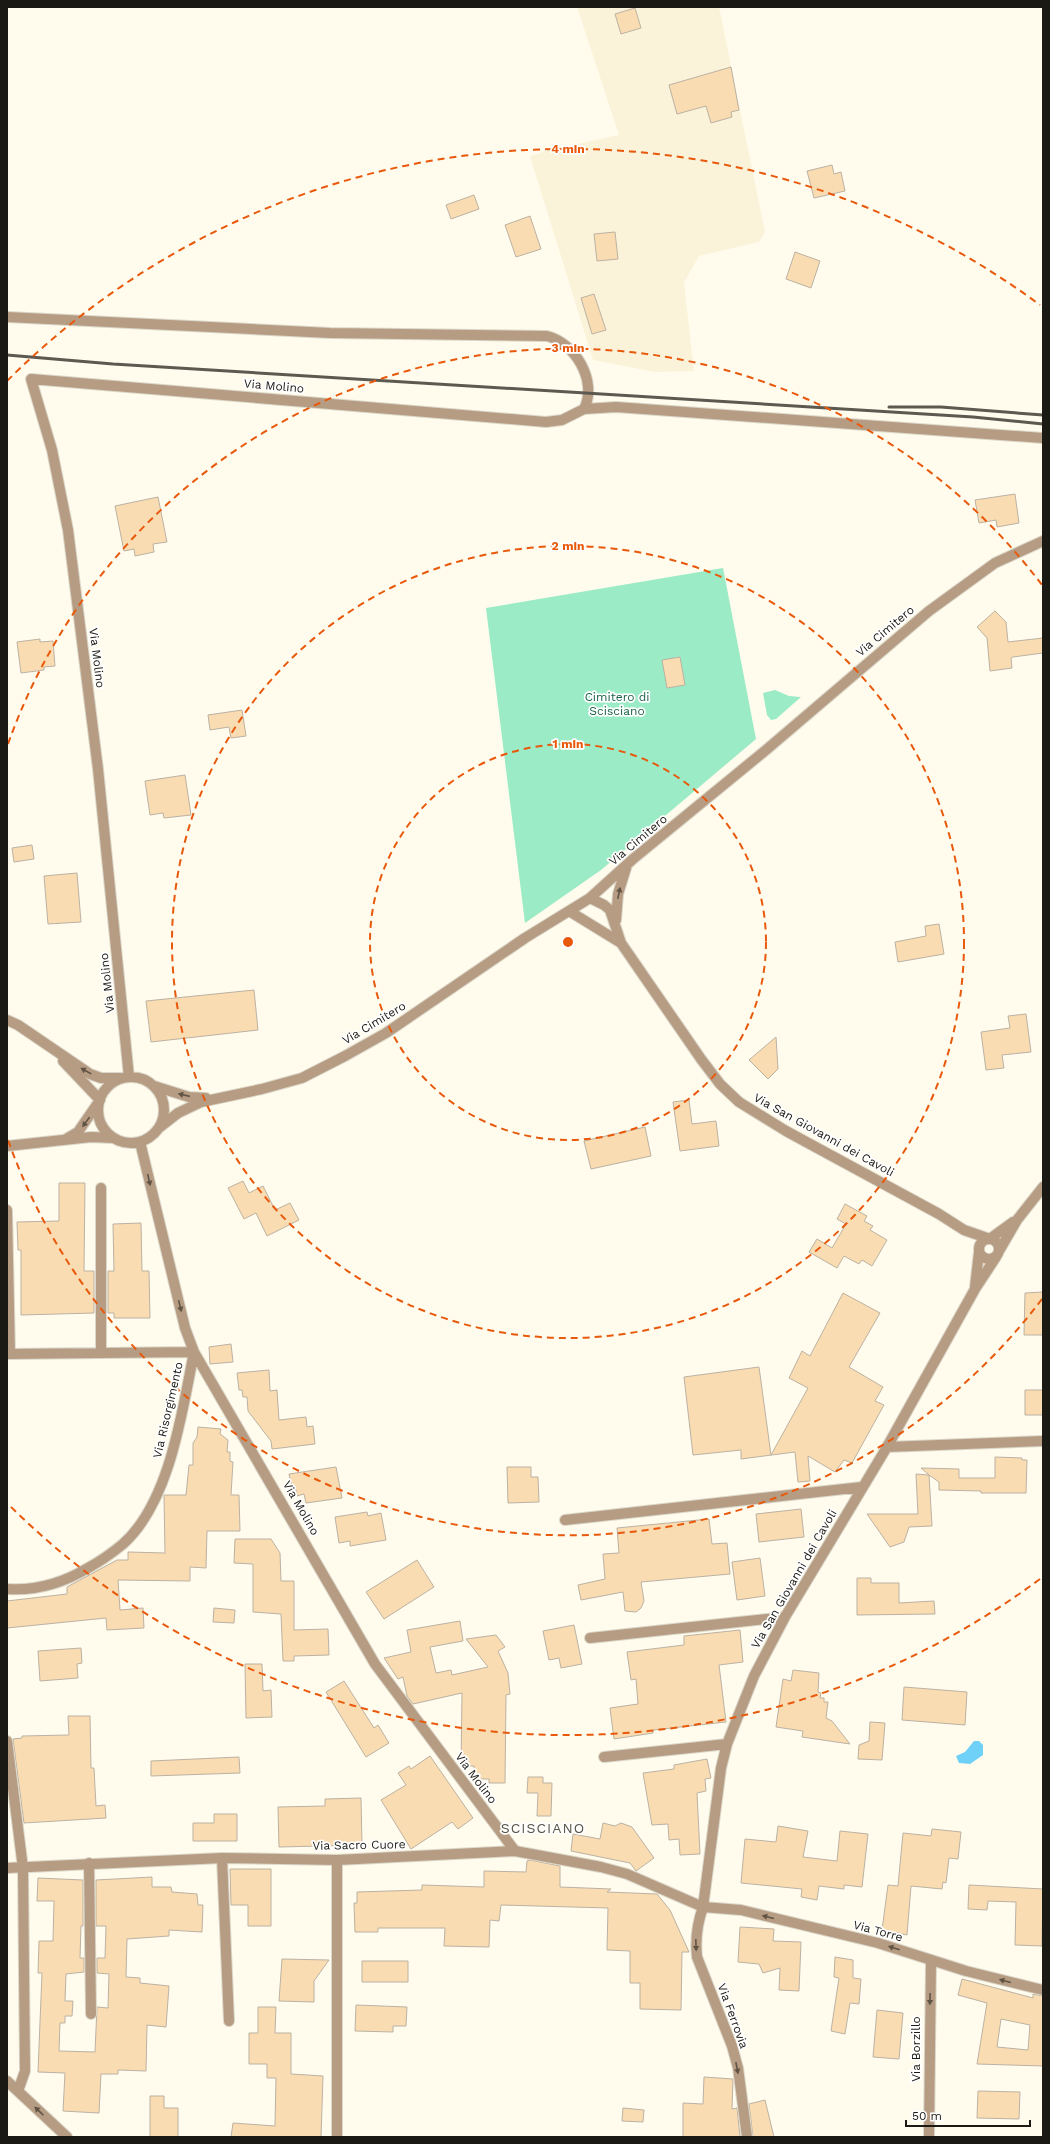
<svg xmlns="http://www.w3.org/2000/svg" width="1050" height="2144" font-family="'Work Sans',sans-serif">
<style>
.built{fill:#faf3da}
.green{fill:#9aebc6}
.water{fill:#70d1f8}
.building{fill:#f9dcb1;stroke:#bcb2a3;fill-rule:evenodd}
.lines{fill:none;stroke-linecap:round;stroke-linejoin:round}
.minor-casing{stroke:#dbd7ca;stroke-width:12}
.tertiary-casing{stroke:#dbd7ca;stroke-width:12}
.minor{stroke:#b69c82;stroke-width:10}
.tertiary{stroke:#b69c82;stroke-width:10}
.rail{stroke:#5b5950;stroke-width:3}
.oneway{fill:#615445}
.ring{fill:none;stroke:#e8590c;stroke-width:2;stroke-dasharray:7 5}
.labels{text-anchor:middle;stroke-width:3.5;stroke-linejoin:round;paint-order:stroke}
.street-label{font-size:12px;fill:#1b1913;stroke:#fff}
.park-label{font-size:12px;fill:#1a6146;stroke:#fff}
.quarter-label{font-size:14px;letter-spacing:1px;fill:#5a5647;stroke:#fff}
.centre{fill:#e8590c;stroke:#fff;stroke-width:2}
.ring-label{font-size:12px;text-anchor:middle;font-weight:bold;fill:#e8590c;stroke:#fff;stroke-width:3.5;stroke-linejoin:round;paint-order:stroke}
</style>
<rect width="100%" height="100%" fill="#fffbed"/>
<path class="built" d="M577,7H719L765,232L759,242L699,256L684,283L694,371L655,372L593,360L530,156L557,148L619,135Z"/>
<path class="green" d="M723,568L756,739L601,870L525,923L486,608Z
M775,690L789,696L801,697L776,719L771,720L767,715L763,693Z"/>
<path class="water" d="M974,1741H979L983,1745V1755L970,1764L959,1763L956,1756L965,1752Z"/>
<path class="building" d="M635,8L641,28L621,34L615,14Z
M731,67L739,110L731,112L732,117L711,123L706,106L677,114L669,85Z
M832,165L834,174L841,172L845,191L814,198L807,171Z
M474,195L479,209L451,219L446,205Z
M530,216L541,249L516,257L505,225Z
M615,232L618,259L597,261L594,234Z
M795,252L820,261L811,288L786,279Z
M594,294L606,330L592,334L581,298Z
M1015,494L1019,523L997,527L996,520L979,523L975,500Z
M158,497L167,542L153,544L154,552L135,556L134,549L124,551L115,506Z
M995,611L1006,622L1008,642L1043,638V653L1013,657L1011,658L1012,668L990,671L987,638L977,627Z
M40,639V642L53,641L55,666L44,667V670L21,673L17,642Z
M680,657L685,685L667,688L662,660Z
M242,710L246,736L231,738L229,727L210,730L208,715Z
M185,775L191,815L164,818L163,813L150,815L145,781Z
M32,845L34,859L14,862L12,848Z
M77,873L81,922L48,924L44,876Z
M939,924L944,954L898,962L895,942L926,936L925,926Z
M254,990L258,1030L151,1042L146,1001Z
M1026,1014L1031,1052L1002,1055L1004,1068L986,1070L981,1032L1010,1028L1008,1016Z
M776,1037L778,1069L768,1079L749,1060Z
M689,1100L692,1124L716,1121L719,1146L680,1151L673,1102Z
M645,1127L651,1156L591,1169L584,1141Z
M243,1181L249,1193L263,1186L275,1210L290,1203L299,1220L267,1236L256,1213L244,1219L228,1188Z
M59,1183H85L84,1271H94V1313L21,1315V1250H18L17,1222L59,1221Z
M845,1204L867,1216L864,1221L873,1226L870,1230L887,1240L872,1266L862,1260L859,1264L844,1256L837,1268L809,1252L817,1239L832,1248L846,1224L837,1219Z
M141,1223L142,1271H149L150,1318H114V1313H108V1271H114L113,1224Z
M1043,1292V1335H1024L1025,1293Z
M843,1293L880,1313L849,1367L883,1387L875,1401L884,1405L852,1463L844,1460L835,1472L808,1456L810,1481L798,1482L795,1452L741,1459V1450L693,1455L684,1377L759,1367L771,1455L808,1388L789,1378L802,1351L810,1356Z
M231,1344L233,1362L210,1364L209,1347Z
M269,1370L270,1391L277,1390L279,1420L306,1417L307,1427L313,1426L315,1444L272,1449L271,1441L248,1411L247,1397H243L242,1390H239L237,1373Z
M1025,1390H1043V1415H1025Z
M198,1427L221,1429L220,1434L228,1440L227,1452H230V1461L233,1462L231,1495H239L240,1531H207L206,1568L190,1567V1581L118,1580L120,1610L143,1608L144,1628L107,1630L106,1618L7,1628V1601L67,1594V1587L117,1560H128V1552L165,1553L164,1495H186L189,1465H193V1443L197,1437Z
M995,1457L1022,1458V1460H1027L1026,1493H981V1491L939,1490V1482L929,1475L932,1526L909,1527L904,1542L890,1547L867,1514H918L916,1474L929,1475L921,1468L959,1469V1478H995Z
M336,1467L342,1498L306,1503L304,1494L297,1496L295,1486L292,1487L289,1474Z
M507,1467H531V1477H538L539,1502L508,1503Z
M801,1509L804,1537L759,1542L756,1514Z
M367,1512L368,1516L381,1513L386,1540L350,1546V1541L339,1543L335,1517Z
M709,1519L712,1544L727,1543L730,1574L641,1582L644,1601L641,1608L636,1612L625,1611L623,1592L581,1600L578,1585L605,1579L603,1554L619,1553L617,1528Z
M235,1539H271L280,1553L281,1581H294V1630L328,1629L329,1655L294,1656V1661H283L281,1614L253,1612V1564L234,1563Z
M760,1558L765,1596L737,1600L732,1562Z
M417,1560L434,1587L384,1619L366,1592Z
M857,1578H871V1583H899V1603L934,1601L935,1614L857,1615Z
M214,1608L235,1610L234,1623L213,1622Z
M460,1621L463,1641L430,1647L436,1673L451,1670L452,1675L488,1667L466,1639L496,1635L505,1647L498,1651L508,1673L510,1694L506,1695L505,1783H489V1779H474V1766H461L462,1693L413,1704L407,1696L403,1677L398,1679L384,1658L411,1652L407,1630Z
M574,1625L582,1664L561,1668L559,1658L549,1660L543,1631Z
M740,1630L743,1662L719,1665L726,1722L653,1730V1733L614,1739L610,1708L638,1704L636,1679L631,1680L627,1652L684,1645V1636Z
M81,1648L82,1663L77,1664L78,1678L40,1681L38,1651Z
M245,1664H262L263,1691L271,1690L272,1717L246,1718Z
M793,1670L819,1673L818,1692L821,1693L820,1698H824V1702H828L826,1718L832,1721L850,1744L802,1737L803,1731L776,1727L783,1679L791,1681Z
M344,1681L374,1728L378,1725L389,1743L366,1757L326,1692Z
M904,1687L967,1692L965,1725L902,1720Z
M68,1716H90L91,1768H94L96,1806L105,1805L106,1818L24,1823L13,1739L22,1738V1736L69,1735Z
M870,1722L885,1723L882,1760L858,1759L859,1745L869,1741Z
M430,1756L473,1818L458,1829L452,1822L411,1849L381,1800L406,1785L398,1773L409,1766L411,1769Z
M239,1757L240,1773L151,1776V1761Z
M707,1759L711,1778L705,1779L706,1791L697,1793L700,1854L680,1855L679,1839L669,1840L668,1824L652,1825L643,1773L674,1769V1765Z
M528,1777H543V1783H552L551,1816H537L538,1793H527Z
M361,1798L362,1845L279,1847L278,1807L325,1806V1799Z
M214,1814H237V1841H193V1823H214Z
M603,1823L615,1826L621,1823L632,1827L654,1858L636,1871L630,1863L571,1851L573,1834L600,1839Z
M778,1826L808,1831L803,1857L837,1861L840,1831L868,1834L862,1887L844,1885V1889L819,1886L817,1900L801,1897L802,1889L741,1883L745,1839L776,1842Z
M932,1829L961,1832L958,1859L949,1858L946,1883L943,1882L942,1889L911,1886L907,1935L882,1930L888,1885L898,1886L903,1833L931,1836Z
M530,1860L560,1866V1887L611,1889L607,1892L657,1894L670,1910L689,1952H682L681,2010L640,2009V1983H630V1951L607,1950L608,1908L501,1905L499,1921L490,1920L489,1947L444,1946L445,1928H378V1932H355L354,1903H357V1892L422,1890V1885L484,1887V1871L526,1872L527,1861Z
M230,1869H271V1926H248V1905H231Z
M152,1877V1887H171L172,1892L197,1894L198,1905H203L202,1932L169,1930V1936L127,1939L126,1977L140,1978V1983L169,1986L166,2027L147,2025L146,2071L118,2070V2074H101L99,2113L63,2111L65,2073L38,2072L42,1973H38L39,1941H53L54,1901H37L38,1878L83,1880V1926H81L80,1958H84V1972L66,1974L65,2001H73L72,2016H65V2023H60L59,2051L95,2052L97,2007L108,2008L109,1974L97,1973V1958H105L106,1926H96V1880Z
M969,1885L1043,1889L1042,1946L1015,1945L1016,1902L988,1901L987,1910L968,1909Z
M740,1927L774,1929L773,1941L801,1942L799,1991L779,1990L780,1968L763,1973L759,1964L738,1962Z
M835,1957L853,1960V1978L861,1979L859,2004L850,2003L845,2034L831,2031L839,1978L834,1977Z
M282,1959L329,1960L314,1981V2002L279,2001Z
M362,1961H408V1982H362Z
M962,1979L1033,1998V1994L1043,1996V2066L977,2064L987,2003L958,1995ZM1001,2019L1030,2025L1028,2050L997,2047Z
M356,2005L407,2007L406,2026H393V2032L355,2031Z
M258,2007H276L275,2033H291V2074L323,2076L321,2137H231L233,2123L275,2126L276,2078H267V2064H249V2033H258Z
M877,2010L903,2013L899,2059L873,2057Z
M704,2077L733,2079L732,2109L737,2108L740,2137H683V2103L703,2104Z
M978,2091L1020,2092L1019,2119L977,2118Z
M150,2096H164V2108H178V2137H150Z
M765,2100L774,2137H753L749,2104Z
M623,2108L644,2110L643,2122L622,2121Z"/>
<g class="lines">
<g class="minor-casing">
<path id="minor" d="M7,317L330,333L547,336C575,343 598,381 584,409L562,420L546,422L31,379L52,450L68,530L98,769L129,1077
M584,409L616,407L1043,438
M590,898L604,905L610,910L621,943L701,1059L720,1084L739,1102L786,1131L939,1214L964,1230L987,1238
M569,911L621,943
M616,920L618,894L627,865
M7,1020L18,1025L90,1074L101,1078H120
M63,1061L100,1100L78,1132L66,1139
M98 1110a33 33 0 1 1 66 0a33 33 0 1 1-66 0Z
M154,1086L189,1097L206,1098
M160,1127L178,1113L201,1102L262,1089L302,1078L345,1056L386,1033L525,938L590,898L633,859L766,750L929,611L995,563L1043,541
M140,1142L185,1328L194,1352L375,1664L515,1851
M7,1146L91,1137L113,1138
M7,1210L10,1354
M991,1238L1013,1222
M979 1249a10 10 0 1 1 20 0a10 10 0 1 1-20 0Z
M999,1251L1017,1220L1043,1187
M975,1287L979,1252
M101,1353V1188
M7,1354L194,1352
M887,1447L1043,1441
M565,1520L862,1487
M7,1589C36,1591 63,1583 88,1568C101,1561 112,1553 123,1544C170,1502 182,1412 194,1352
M590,1638L785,1617
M7,1741L23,1868L25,2071L18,2091
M604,1757L727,1744
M222,1858L229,2021
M337,1860V2137
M89,1863L91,2014
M703,1907L721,1768L727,1744L754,1676L785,1617L887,1447L975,1289L996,1257
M7,2081L67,2137
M929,2137L931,1960"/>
</g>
<g class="tertiary-casing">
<path id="tertiary" d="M7,1868L222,1858L337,1860L515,1851L601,1867L627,1874L703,1907L741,1910L878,1943L966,1971L1043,1990
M703,1907C697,1924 695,1939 697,1957L732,2046L738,2068L747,2137"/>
</g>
<use href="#minor" class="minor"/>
<use href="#tertiary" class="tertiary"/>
<path class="rail" d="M7,355L113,364L973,417L1043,424
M889,407H941L1043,415"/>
</g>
<defs><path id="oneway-solid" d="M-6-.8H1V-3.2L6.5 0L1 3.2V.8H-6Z"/></defs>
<g class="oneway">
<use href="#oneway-solid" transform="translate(619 893) rotate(-78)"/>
<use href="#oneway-solid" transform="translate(86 1071) rotate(-151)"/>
<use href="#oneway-solid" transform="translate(184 1095) rotate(-167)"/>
<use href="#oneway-solid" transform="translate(86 1122) rotate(126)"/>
<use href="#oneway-solid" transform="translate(149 1180) rotate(77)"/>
<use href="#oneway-solid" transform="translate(180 1306) rotate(77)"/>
<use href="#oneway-solid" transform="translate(768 1917) rotate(-166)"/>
<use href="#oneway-solid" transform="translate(696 1945) rotate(88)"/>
<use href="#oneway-solid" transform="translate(894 1948) rotate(-162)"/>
<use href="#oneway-solid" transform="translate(1005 1981) rotate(-165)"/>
<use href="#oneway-solid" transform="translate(930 1999) rotate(91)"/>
<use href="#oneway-solid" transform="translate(737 2068) rotate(79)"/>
<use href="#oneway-solid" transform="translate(39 2111) rotate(-137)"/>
</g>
<g class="ring">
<circle cx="568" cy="942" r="198"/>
<circle cx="568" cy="942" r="396"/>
<path d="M1042 1299A594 594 0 0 1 8 1140M8 744A594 594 0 0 1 1042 585"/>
<path d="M1040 1579A793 793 0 0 1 7 1503M7 381A793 793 0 0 1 1040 305"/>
</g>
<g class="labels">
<g class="street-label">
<text transform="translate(274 386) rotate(5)" y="4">Via Molino</text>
<text transform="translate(885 631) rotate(-40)" y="4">Via Cimitero</text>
<text transform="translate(97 658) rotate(83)" y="4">Via Molino</text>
<text transform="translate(638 840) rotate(-40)" y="4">Via Cimitero</text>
<text transform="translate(107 983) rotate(-96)" y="4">Via Molino</text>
<text transform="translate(374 1023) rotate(-31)" y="4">Via Cimitero</text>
<text transform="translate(824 1135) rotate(29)" y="4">Via San Giovanni dei Cavoli</text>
<text transform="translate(168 1410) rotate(-77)" y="4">Via Risorgimento</text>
<text transform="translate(301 1508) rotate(60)" y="4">Via Molino</text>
<text transform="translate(794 1579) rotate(-60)" y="4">Via San Giovanni dei Cavoli</text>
<text transform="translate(476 1778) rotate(53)" y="4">Via Molino</text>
<text transform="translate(359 1845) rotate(-1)" y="4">Via Sacro Cuore</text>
<text transform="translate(878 1931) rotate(15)" y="4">Via Torre</text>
<text transform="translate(733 2016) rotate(70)" y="4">Via Ferrovia</text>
<text transform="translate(916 2049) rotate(-90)" y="4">Via Borzillo</text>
</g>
<g class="park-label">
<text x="617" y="701">Cimitero di<tspan x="617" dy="14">Scisciano</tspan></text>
</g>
<g class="quarter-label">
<text x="543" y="1833">SCISCIANO</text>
</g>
</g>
<circle cx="568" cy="942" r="6" class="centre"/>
<g class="ring-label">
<text x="568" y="153">4 min</text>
<text x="568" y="352">3 min</text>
<text x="568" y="550">2 min</text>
<text x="568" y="748">1 min</text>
</g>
<rect width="1050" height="2144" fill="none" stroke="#1b1913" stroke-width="16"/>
<path d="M906 2120v6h124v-6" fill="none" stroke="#1b1913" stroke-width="2"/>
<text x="912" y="2120" font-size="12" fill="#1b1913" stroke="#ffffff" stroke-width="3" paint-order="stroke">50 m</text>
</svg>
